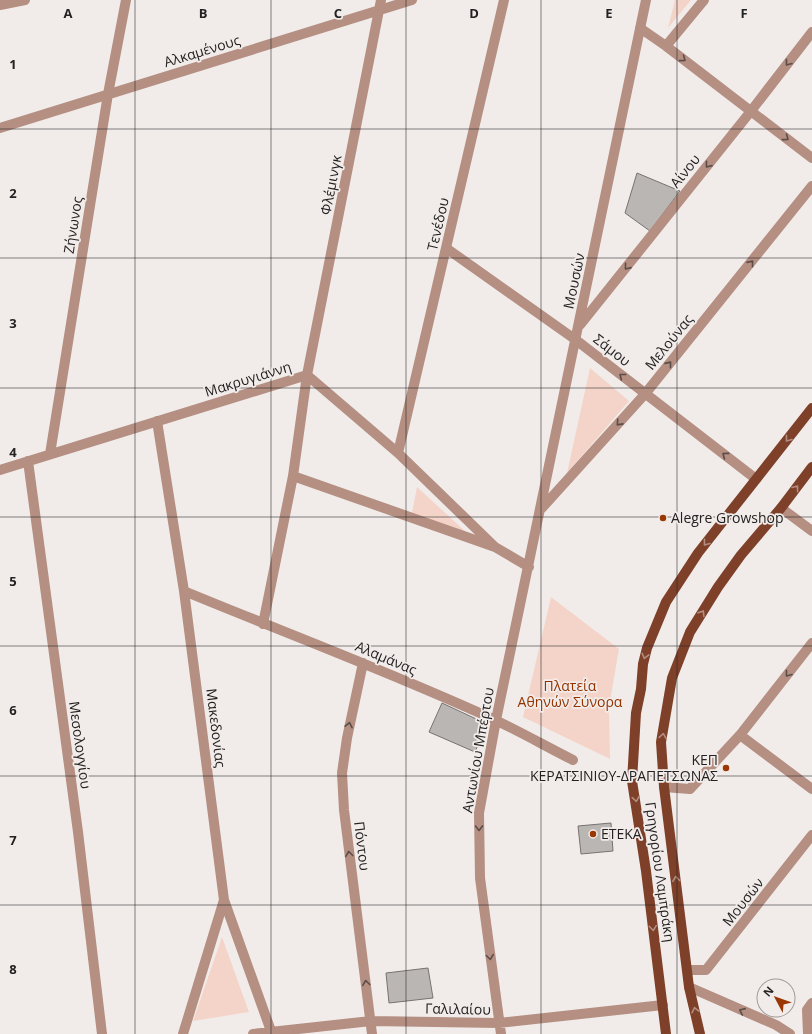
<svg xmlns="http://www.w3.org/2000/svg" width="812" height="1034" font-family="'Open Sans',sans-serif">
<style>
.green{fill:#f4d4c9}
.building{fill:#bab6b4;stroke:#777371}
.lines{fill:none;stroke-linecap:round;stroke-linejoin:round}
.minor{stroke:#b48f82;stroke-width:10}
.major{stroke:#7e4029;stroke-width:10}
.oneway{stroke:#5d4d48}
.oneway2{stroke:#b28d80}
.grid{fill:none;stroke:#232121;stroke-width:1;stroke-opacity:0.55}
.poi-dot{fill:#9b3703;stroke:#f1ecea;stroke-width:1.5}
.labels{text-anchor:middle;stroke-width:3.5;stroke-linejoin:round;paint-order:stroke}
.street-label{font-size:14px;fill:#232121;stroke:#f1ecea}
.poi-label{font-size:14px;fill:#232121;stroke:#f1ecea;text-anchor:start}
.park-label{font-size:14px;fill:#933301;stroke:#f1ecea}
.grid-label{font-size:13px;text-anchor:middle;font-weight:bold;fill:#232121;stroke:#f1ecea;stroke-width:3.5;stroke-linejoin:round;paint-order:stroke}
</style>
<rect width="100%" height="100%" fill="#f1ecea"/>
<path class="green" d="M675,0H691L668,28Z
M590,368L629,401L567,473Z
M417,487L466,532L412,513Z
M551,597L619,649L609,707L610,759L523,717Z
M222,937L249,1012L193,1021Z"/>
<path class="building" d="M637,173L680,191L650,231L625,213Z
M442,703L487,724L475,752L429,732Z
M611,823L613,851L581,854L578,826Z
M428,968L433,998L389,1003L386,973Z"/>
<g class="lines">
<path class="minor" d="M0,5L25,0
M640,28L666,46L812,158
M666,46L704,0
M0,128L412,0
M446,248L576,340L756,479
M580,325L751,111L812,32
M307,375L398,453L495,547
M157,421L184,591L224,900L183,1034
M398,453L504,0
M50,454L108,94L126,0
M28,461L78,832L102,1034
M0,470L307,375
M293,476L495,547L529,567
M781,508L812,531
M541,509L645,394L812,186
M184,591C288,634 393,673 495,720C521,732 547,747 573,760
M263,624L293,476L307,375L381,0
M363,663L347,738L342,773L344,810L372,1034
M740,735L812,789
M664,787L690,789L740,735L812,643
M224,900L271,1031
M688,970H706L812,835
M689,987L776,1025L790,1034
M253,1034L371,1021L499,1023L663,1005
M501,1034L480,878L479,813L496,720L646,0
M808,1034L807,1010L812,1003"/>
<path class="major" d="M666,1034L646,871L632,781L636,713L641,689L643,664L647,648L666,602L698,553L812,408
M700,1034L689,987L664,787L661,742L672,678L690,632L718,587L741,555L781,508L812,467"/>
</g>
<defs><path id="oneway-chevron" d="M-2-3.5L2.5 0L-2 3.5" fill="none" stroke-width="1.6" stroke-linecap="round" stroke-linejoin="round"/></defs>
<g class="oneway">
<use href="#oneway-chevron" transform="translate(683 59) rotate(37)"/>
<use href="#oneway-chevron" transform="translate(788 63) rotate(128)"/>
<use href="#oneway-chevron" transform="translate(786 138) rotate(37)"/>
<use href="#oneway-chevron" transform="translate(708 165) rotate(129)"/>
<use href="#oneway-chevron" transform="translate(751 263) rotate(-51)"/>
<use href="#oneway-chevron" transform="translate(627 267) rotate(129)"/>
<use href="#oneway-chevron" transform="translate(669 364) rotate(-51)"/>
<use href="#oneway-chevron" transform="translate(622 376) rotate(-142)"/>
<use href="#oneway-chevron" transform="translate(619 423) rotate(132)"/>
<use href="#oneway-chevron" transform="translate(725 455) rotate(-143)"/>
<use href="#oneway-chevron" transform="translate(788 674) rotate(128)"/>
<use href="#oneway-chevron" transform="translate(349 725) rotate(-78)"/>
<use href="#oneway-chevron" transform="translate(479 828) rotate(89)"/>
<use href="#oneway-chevron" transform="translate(349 854) rotate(-97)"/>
<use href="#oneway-chevron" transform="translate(490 957) rotate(82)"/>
<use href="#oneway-chevron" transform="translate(366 983) rotate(-97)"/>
<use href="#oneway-chevron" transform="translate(742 1011) rotate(-156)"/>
</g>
<g class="oneway2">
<use href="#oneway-chevron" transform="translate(788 439) rotate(128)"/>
<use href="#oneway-chevron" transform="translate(796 488) rotate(-52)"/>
<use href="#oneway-chevron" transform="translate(706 543) rotate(128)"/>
<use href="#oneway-chevron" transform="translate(702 613) rotate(-58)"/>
<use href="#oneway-chevron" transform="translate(645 656) rotate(104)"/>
<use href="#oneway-chevron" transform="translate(663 736) rotate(-81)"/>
<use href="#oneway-chevron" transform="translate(636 799) rotate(81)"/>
<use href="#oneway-chevron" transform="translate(676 879) rotate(-97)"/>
<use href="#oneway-chevron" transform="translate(653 928) rotate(83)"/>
<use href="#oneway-chevron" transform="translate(695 1010) rotate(-103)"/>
</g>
<path class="grid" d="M135,0V1034M271,0V1034M406,0V1034M541,0V1034M677,0V1034M0,129H812M0,258H812M0,388H812M0,517H812M0,646H812M0,776H812M0,905H812"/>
<g class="poi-dot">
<circle cx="663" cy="518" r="4"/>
<circle cx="726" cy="768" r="4"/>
<circle cx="593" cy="834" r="4"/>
</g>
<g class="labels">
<g class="street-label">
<text transform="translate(202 51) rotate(-17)" y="5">Αλκαμένους</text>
<text transform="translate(685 171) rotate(-51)" y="5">Αίνου</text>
<text transform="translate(331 185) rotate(-79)" y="5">Φλέμινγκ</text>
<text transform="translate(438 224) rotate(-77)" y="5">Τενέδου</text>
<text transform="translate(73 225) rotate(-81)" y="5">Ζήνωνος</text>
<text transform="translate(574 281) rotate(-78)" y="5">Μουσών</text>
<text transform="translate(669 342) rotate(-51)" y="5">Μελούνας</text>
<text transform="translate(612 350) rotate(38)" y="5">Σάμου</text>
<text transform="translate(248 379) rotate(-17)" y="5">Μακρυγιάννη</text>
<text transform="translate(386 658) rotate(23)" y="5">Αλαμάνας</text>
<text transform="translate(216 728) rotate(83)" y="5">Μακεδονίας</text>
<text transform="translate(80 745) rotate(82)" y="5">Μεσολογγίου</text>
<text transform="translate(478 750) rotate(-80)" y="5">Αντωνίου Μπέρτου</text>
<text transform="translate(362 846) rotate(83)" y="5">Πόντου</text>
<text transform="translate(660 872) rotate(82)" y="5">Γρηγορίου Λαμπράκη</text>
<text transform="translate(743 902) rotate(-52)" y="5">Μουσών</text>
<text transform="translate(458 1009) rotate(1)" y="5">Γαλιλαίου</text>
</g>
<g class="poi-label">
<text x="671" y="523">Alegre Growshop</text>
<text x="718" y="765" text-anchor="end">ΚΕΠ<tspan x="718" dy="16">ΚΕΡΑΤΣΙΝΙΟΥ-ΔΡΑΠΕΤΣΩΝΑΣ</tspan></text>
<text x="601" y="839">ΕΤΕΚΑ</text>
</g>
<g class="park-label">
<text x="570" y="691">Πλατεία<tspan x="570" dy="16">Αθηνών Σύνορα</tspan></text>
</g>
</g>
<g class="grid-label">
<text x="68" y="18">A</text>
<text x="203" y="18">B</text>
<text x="338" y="18">C</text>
<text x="474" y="18">D</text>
<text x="609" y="18">E</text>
<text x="744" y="18">F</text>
<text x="13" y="69">1</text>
<text x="13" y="198">2</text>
<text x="13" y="328">3</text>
<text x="13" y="457">4</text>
<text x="13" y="586">5</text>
<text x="13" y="715">6</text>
<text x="13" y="845">7</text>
<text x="13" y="974">8</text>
</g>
<g transform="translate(776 998) rotate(311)"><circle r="19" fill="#f1ecea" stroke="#9f9b9a"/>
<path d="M0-3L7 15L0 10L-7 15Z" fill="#9b3703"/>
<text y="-6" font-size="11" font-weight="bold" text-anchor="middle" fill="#232121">N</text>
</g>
</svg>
